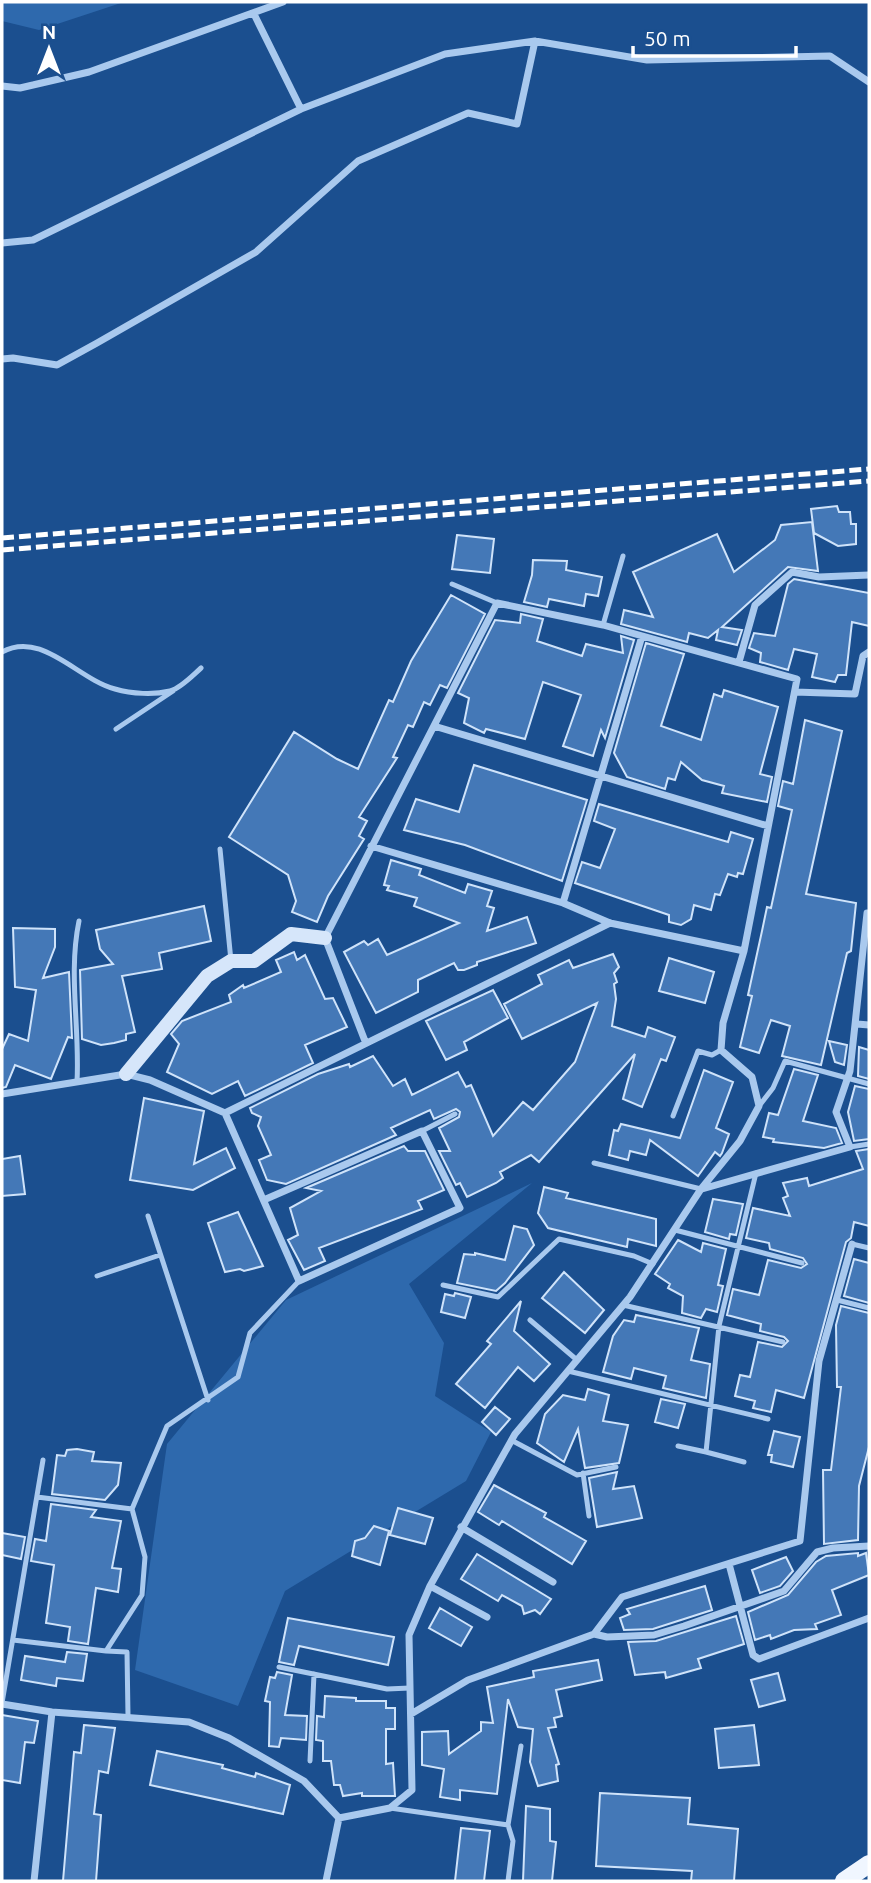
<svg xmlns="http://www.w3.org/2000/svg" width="871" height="1883" font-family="Ubuntu,sans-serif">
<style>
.green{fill:#2e69ad}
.building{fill:#4478b7;stroke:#cfe3fa;stroke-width:2}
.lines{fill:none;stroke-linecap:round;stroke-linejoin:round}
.lane{stroke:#a9c9ee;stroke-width:5}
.street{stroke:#a9c9ee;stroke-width:7}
.secondary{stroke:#d6e6fa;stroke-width:14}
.primary{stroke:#f0f6ff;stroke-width:18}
.rail{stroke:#fff;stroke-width:5;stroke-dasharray:12 5;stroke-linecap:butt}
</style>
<rect width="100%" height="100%" fill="#1b4f8f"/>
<path class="green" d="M2,2H124L39,30L2,21Z
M532,1183L409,1284L444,1343L435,1396L491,1432L466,1481L285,1591L238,1706L135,1670L167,1444L286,1300Z"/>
<path class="building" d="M837,506L839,512H850L851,524H856V544L838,546L814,533L811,509Z
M812,522L818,571L788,567L722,627L742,630L737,645L716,640L718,630L708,638L689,633L687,642L621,624L624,610L653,617L633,572L717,534L734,572L775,540L781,525Z
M457,535L494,539L490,573L452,569Z
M533,560L567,561L566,570L602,577L598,596L586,594L584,606L549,599L547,607L524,602L532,575Z
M794,579L869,593V626L852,622L846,675H838L835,682L812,677L817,654L794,649L788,670L760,662L761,653L749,648L754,633L775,636L788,584Z
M451,595L485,614L447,688L440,685L430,705L424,702L413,727L408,725L393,757L397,758L359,817L367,821L359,836L364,839L328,896L317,922L292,912L296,901L288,875L229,837L294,732L337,759L358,769L389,700L393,702L411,661Z
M521,614L543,619L537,641L582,656L586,644L623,653L621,636L634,640L605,738L601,730L593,756L563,746L581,695L543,682L525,739L486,729L484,733L464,723L469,698L458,693L495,620L520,623Z
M646,643L684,654L661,726L701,740L714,694L722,697L724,690L778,707L760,774L772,777L767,802L722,793L724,786L702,780L681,762L675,780L668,778L665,789L627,777L614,753Z
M805,720L842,731L806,894L856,903L851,951L847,953L821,1065L782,1056L790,1026L771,1020L759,1053L740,1047L752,996L748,995L762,931L767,907L771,908L792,810L778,806L783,781L793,784Z
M474,765L587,800L562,881L465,845L404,830L416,799L459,812Z
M599,804L728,842L731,832L753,839L743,874L738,873L737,877L728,874L720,895L715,894L711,910L694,905L691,919L681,925L669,922V915L575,883L582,862L600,868L615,829L594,821Z
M391,860L421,869L419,875L465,893L468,884L492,891L487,906L494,908L487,931L527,917L536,943L477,962V965L464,970H458L454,963L418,980V992L376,1013L344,952L364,941L368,945L378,939L387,955L459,923L414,906L417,898L387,890L389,886L384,885Z
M204,906L211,941L159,953L162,969L122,976L135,1032L126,1034V1040L114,1043L101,1045L82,1039L80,970L113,964L100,949L96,930Z
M13,928L55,929V947L43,978L69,972L72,1038L68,1037L51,1079L15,1065L6,1087L2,1088V1049L9,1034L28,1041L36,990L15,987Z
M294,952L297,960L305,955L325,999L333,998L347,1027L305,1045L313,1063L245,1096L238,1081L212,1094L167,1072L179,1044L171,1034L182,1021L231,1002L229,995L243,985L244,988L281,972L276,960Z
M613,954L619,967L614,973L617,982L614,984L616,999L612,1026L645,1037L648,1027L675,1037L666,1061L661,1059L642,1107L623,1099L635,1054L539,1162L531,1155L500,1172L503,1178L496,1183L467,1197L460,1183L456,1185L439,1151H450L439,1128L459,1117L460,1112L456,1109L434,1119L430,1110L391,1128L396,1135L286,1184L267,1180L259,1160L271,1155L258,1126L261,1117L252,1113L250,1108L318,1074L349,1064L350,1067L373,1056L393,1086L405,1079L412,1095L458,1072L466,1087L471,1085L493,1136L523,1102L533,1110L575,1062L597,1003L522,1039L504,1004L542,984L538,975L569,960L573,968Z
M669,958L714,972L705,1003L659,991Z
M493,990L508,1018L464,1042L467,1050L446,1060L426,1021Z
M829,1041L847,1045L844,1065L835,1062Z
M859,1047L869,1050V1079L858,1076Z
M794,1069L818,1075L803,1121L836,1128L842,1143L824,1148L773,1142L774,1139L763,1137L769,1113L778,1115Z
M704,1070L733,1082L716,1128L729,1134L722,1153L720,1156L715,1152L698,1176L650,1140L646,1155L630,1151L628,1160L609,1155L614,1130L618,1131L621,1124L680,1138Z
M855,1086L869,1089V1139L854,1141L848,1112Z
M144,1098L204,1111L194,1164L226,1148L235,1168L193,1190L130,1180Z
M404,1146L408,1151H425L444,1190L418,1201L422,1209L319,1248L325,1261L304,1270L288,1240L298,1235L290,1208L321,1191L306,1188Z
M869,1149V1226L854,1222L851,1238L846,1242L804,1398L776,1390L771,1412L753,1408L755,1401L735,1396L740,1375L750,1377L758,1342L782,1347L788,1341L784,1337L760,1331L761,1324L727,1315L733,1289L759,1295L768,1260L801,1268L807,1264L803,1258L770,1249L769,1243L746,1238L753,1208L790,1216L783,1198L788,1196L783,1183L807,1178L809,1186L863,1169L856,1151Z
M20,1156L25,1194L2,1196V1159Z
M544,1187L568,1193L566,1198L656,1219V1246L628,1239L627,1247L548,1228L538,1213Z
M713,1199L743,1204L736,1235L730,1234L729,1239L705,1232Z
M238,1212L263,1266L244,1271L240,1269L225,1272L208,1223Z
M514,1226L527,1229L534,1245L505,1283L496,1291L457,1283L464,1254L475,1255V1253L505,1260Z
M678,1240L701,1252L703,1243L726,1249L718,1285L723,1286L717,1312L706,1309L701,1318L682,1313L683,1296L668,1288L670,1284L655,1274Z
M854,1259L869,1263V1303L844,1296Z
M564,1272L604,1310L585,1333L542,1298Z
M455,1293L471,1297L465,1318L441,1312L445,1294L454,1296Z
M521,1301L514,1331L550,1364L534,1381L518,1367L485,1408L456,1384L491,1344L487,1341Z
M841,1306L869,1313V1447L859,1486L858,1540L824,1544L823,1470H831L841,1387H837L836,1325Z
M636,1315L699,1328L691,1360L710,1364L706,1398L663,1388L666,1376L634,1368L631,1379L603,1372L613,1336L624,1320L634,1322Z
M588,1389L609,1395L603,1421L628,1425L619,1463L585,1468L578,1429L564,1462L537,1443L545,1414L563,1395L585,1400Z
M661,1399L685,1404L678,1428L655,1422Z
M495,1407L510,1419L496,1435L482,1422Z
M774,1431L800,1437L793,1467L771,1462L772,1455H768Z
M77,1449L94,1452L92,1461L121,1463L118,1485L105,1500L52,1494L57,1455L65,1456L67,1450Z
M617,1472L613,1489L634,1486L642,1518L597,1527L589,1478Z
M494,1485L546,1513L544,1517L586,1541L572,1564L502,1521L499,1525L478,1512Z
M51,1504L96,1510L91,1517L121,1521L112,1568L121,1569L118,1592L96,1588L88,1644L68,1641L70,1627L46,1623L54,1565L31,1561L35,1539L46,1541Z
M398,1508L433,1518L425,1544L390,1535Z
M374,1526L389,1531L380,1565L352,1556L355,1541L365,1538Z
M2,1533L25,1537L21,1559L2,1555Z
M858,1553V1556L866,1553L869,1575L832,1590L841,1615L815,1624L817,1629L794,1630L771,1639L770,1635L755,1640L748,1612L788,1595L816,1562L826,1556Z
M477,1554L551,1599L540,1614L535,1610L524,1614L522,1606L502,1595L498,1601L461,1579Z
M786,1557L793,1571L780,1586L760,1593L752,1570Z
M705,1586L712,1610L653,1629L624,1630L620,1618L630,1614L627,1609Z
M440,1608L472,1627L461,1646L429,1628Z
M736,1616L744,1644L698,1659L701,1668L666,1678L665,1672L635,1675L628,1642L656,1641Z
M288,1618L394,1637L388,1665L299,1646L294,1665L279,1662Z
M67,1652L87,1654L83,1681L57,1678L56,1686L21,1680L25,1656L65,1662Z
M598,1660L602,1680L556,1690L562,1716L554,1718L556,1727L548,1728L559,1764L556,1765L558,1781L538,1786L530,1762L533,1729L518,1727L508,1699L497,1794L460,1790V1800L440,1797L444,1769L422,1765V1732L448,1731L449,1754L481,1731V1722L493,1723L487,1687L534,1677L533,1671Z
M277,1672L292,1675L285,1715L307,1716L306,1740L281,1738L279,1747L269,1746L270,1702L265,1701L270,1677L275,1678Z
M778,1673L785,1700L759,1707L751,1680Z
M325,1696L356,1698V1701H386V1708H395V1729H386V1764L393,1763L395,1796H362V1793L343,1796L340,1785H334L331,1761H323V1741L316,1740L317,1716L324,1717Z
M2,1715L38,1721L34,1743L25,1742L20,1783L2,1780Z
M84,1725L115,1728L108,1773L99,1771L94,1814L101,1815L96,1881H63L74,1752L81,1753Z
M754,1725L759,1765L719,1768L715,1729Z
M157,1751L223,1765L222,1768L255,1777L256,1773L290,1785L283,1814L150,1785Z
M600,1793L690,1798L688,1824L738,1829L734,1881H691L692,1871L596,1866Z
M526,1806L550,1809V1841L556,1842L552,1881H523Z
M461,1828L490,1831L484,1881H455Z"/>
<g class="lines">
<path class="lane" d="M452,584L497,603
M603,625L623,556
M2,652C42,630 77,679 115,689C132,694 154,695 170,691C181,688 193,675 201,668
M116,729L173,691
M220,849L231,961
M77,1082C80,1028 68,974 79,921
M759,1106L773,1088L785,1061L869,1084
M673,1116L698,1051L712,1055L721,1050
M422,1131L455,1114
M850,1147L869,1144
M594,1163L701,1189
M148,1216L208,1400
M675,1230L802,1263
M852,1244L869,1248
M97,1276L160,1255
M443,1285L498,1297L559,1239L634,1256L653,1264
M837,1300L869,1308
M623,1305L783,1342
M530,1320L577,1360
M568,1371L768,1419
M511,1440L577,1475L616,1467
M678,1446L706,1452
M744,1462L706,1452L719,1326L756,1173
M583,1473L589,1516
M37,1497L132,1509L167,1426L238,1377L250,1333L299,1281
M13,1640L106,1651L142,1595L145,1557L132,1509
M106,1651L127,1652L128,1716
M279,1667L387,1689L410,1688
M2,1703L43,1460
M310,1761L314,1674
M390,1808L508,1825L521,1746
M508,1825L513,1841L508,1881"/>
<path class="street" d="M254,14L301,109
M2,86L20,88L89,72L283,2
M2,243L33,240L301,109L445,54L535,41L647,60L830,56L869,82
M2,359L13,358L57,365L97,343L256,252L358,161L468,113L517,124L535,41
M739,662L755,605L792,572L819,577L869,575
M795,692L855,694L863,656L869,652
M434,726L768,826
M371,846L563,903L610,923L744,951
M563,903L642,636
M857,1024L869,1025
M2,1094L126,1074L150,1080L225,1113L610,923
M225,1113L299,1281L460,1208L422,1131L266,1199
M702,1189L850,1147L836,1112L850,1071L867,913
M461,1527L553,1582
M729,1564L753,1655L759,1659L869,1618
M430,1586L487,1617
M594,1634L607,1637L654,1635L684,1626L784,1591L817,1552L833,1548L869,1546
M2,1704L52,1712L189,1722L229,1738L304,1781L339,1818
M411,1714L468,1680L594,1634L622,1597L800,1541L819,1361L852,1244
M339,1818L390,1808L412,1790L409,1635L430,1586L515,1434L630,1297L701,1189L740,1141L759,1106L752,1077L721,1050L723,1023L744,951L797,679L603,625L497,603L325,938L365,1041
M34,1881L52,1712
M326,1881L339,1818"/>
<path class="secondary" d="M126,1074L207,976L231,961H254L291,934L325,938"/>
<path class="primary" d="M844,1881L869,1864"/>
<path class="rail" d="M2,538L869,469
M2,550L869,481"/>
</g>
<rect width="871" height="1883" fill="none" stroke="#ffffff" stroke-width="7"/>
<g transform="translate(49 49)" stroke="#1b4f8f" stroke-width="5" paint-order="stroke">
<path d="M0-5L12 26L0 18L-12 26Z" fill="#ffffff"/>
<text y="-10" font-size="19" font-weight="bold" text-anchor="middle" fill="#ffffff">N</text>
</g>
<path d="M633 46v10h163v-10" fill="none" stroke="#ffffff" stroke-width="3.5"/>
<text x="644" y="46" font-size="21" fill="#ffffff" stroke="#1b4f8f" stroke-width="5" paint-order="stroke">50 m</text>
</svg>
